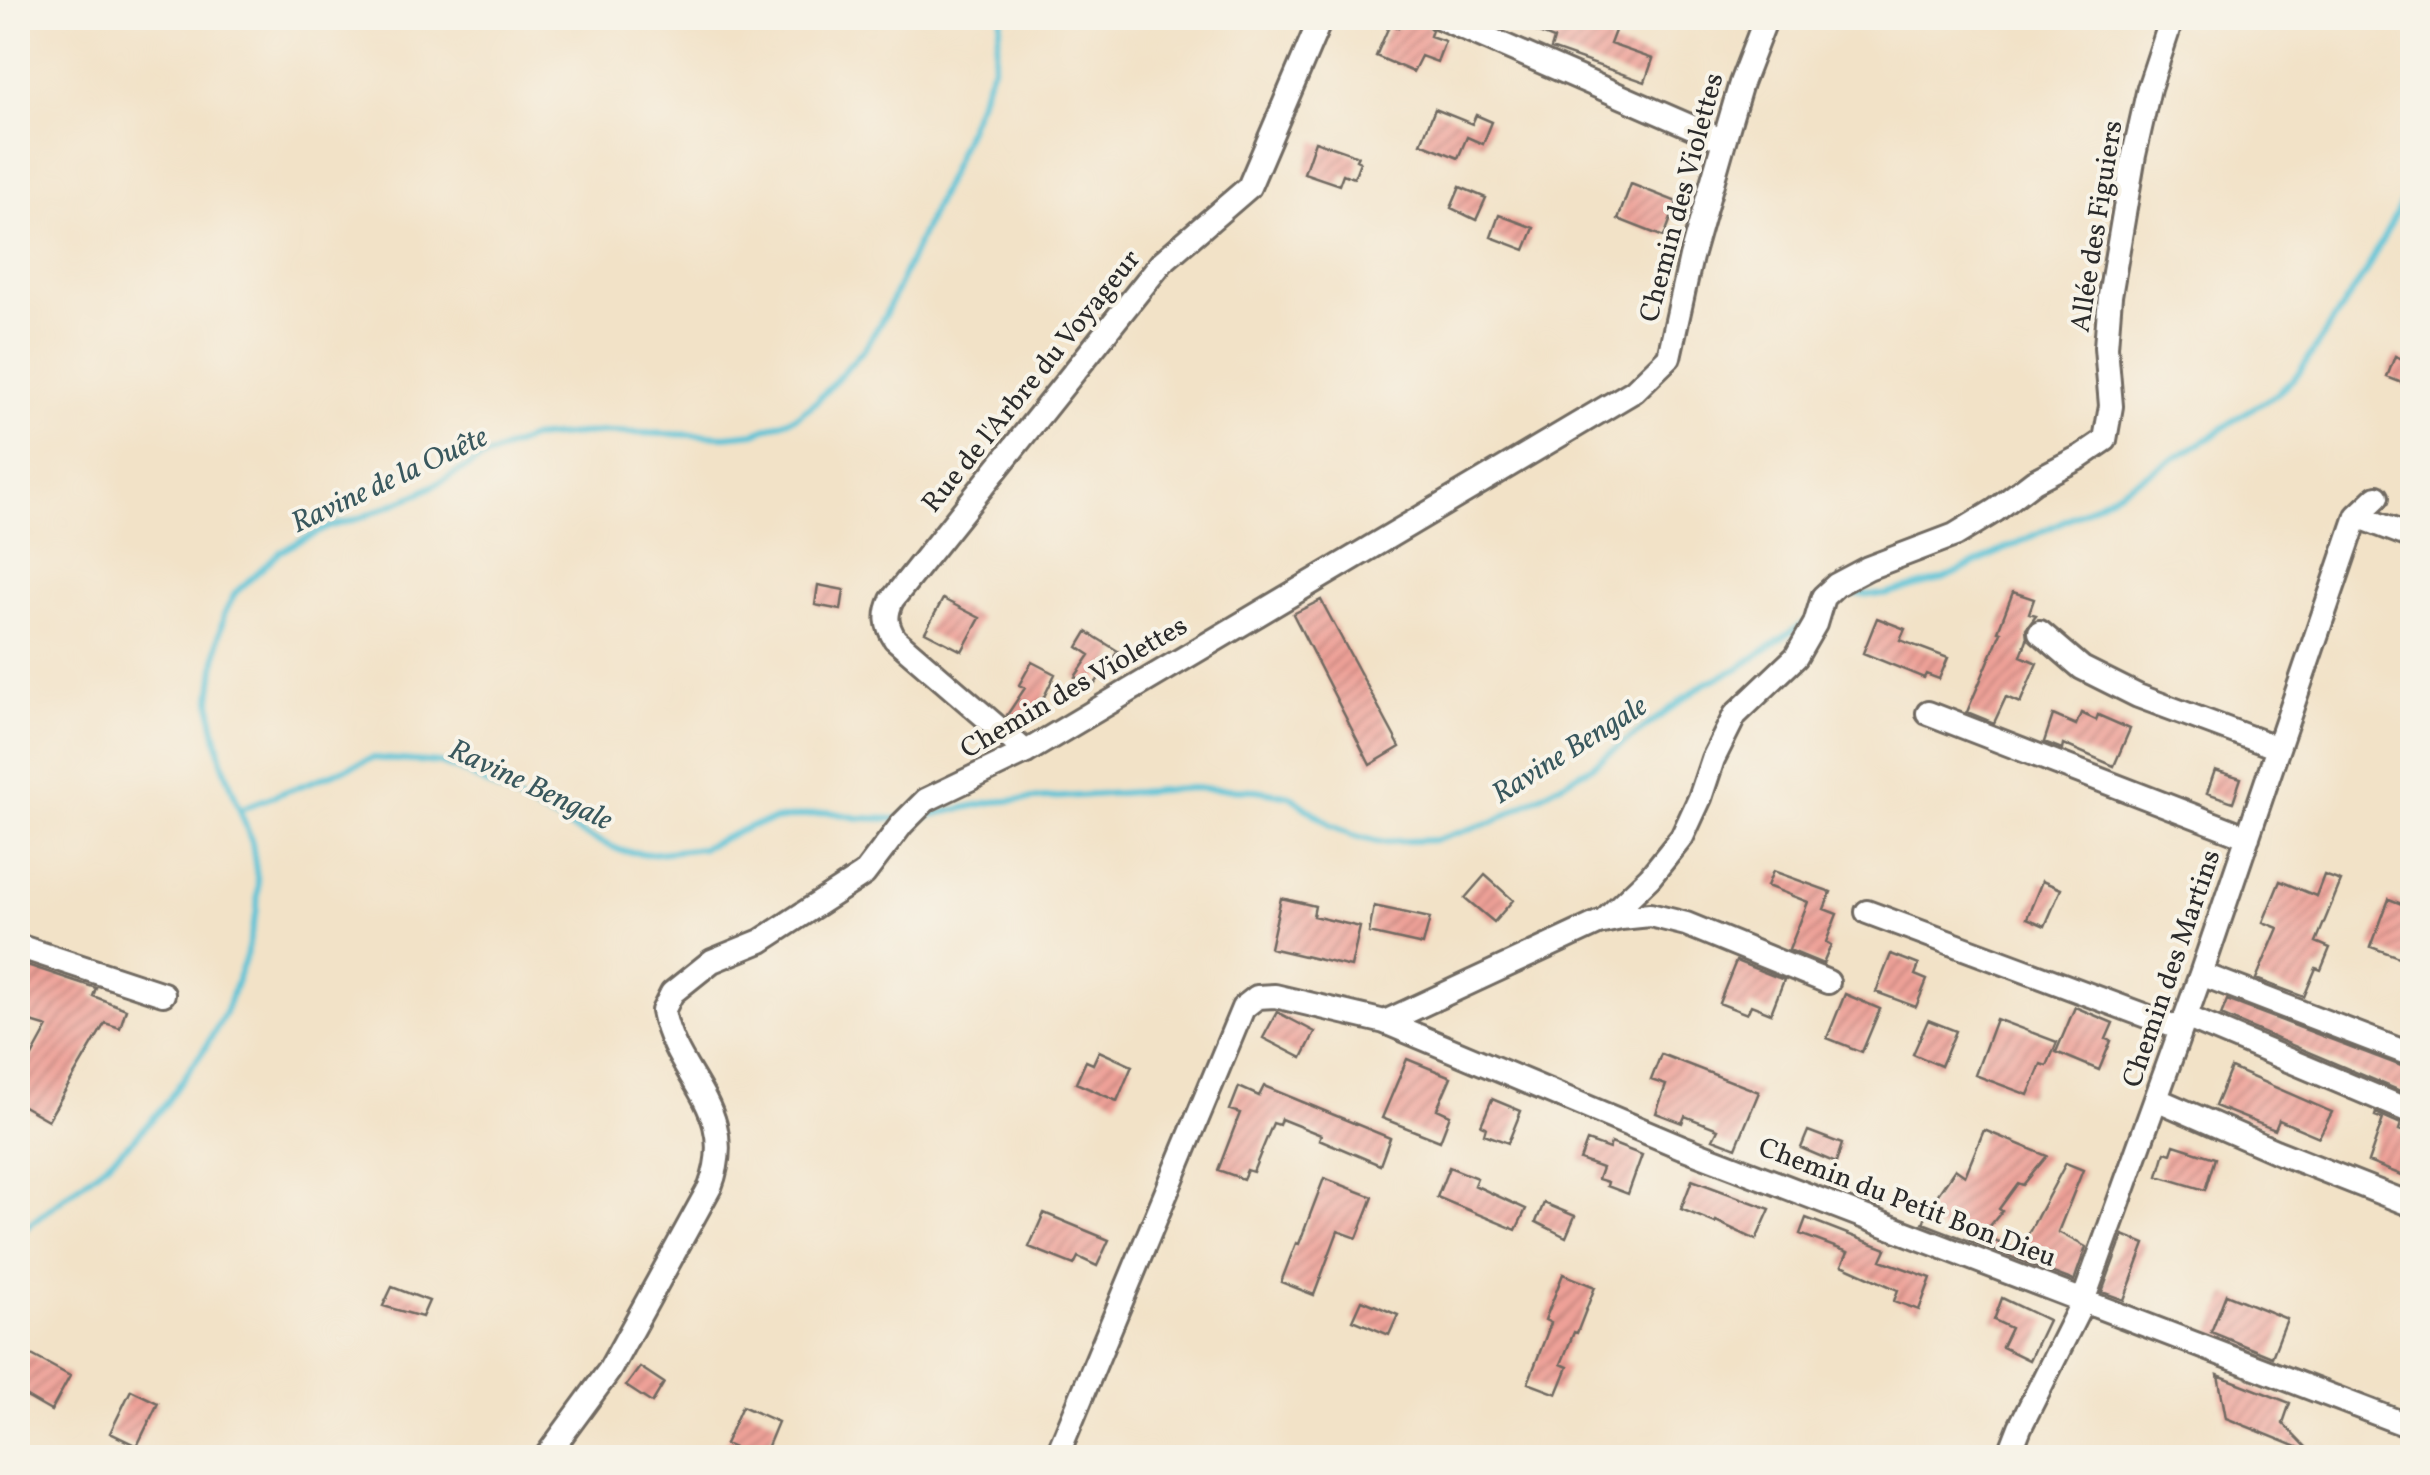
<svg xmlns="http://www.w3.org/2000/svg" width="2430" height="1475" font-family="Vollkorn,serif">
<style>
.lines{fill:none;stroke-linecap:round;stroke-linejoin:round}
.stream{stroke:#5ac2d6;stroke-width:6}
.building{fill:url(#building-hatch)}
.minor-casing{stroke:#716b62;stroke-width:28}
.minor{stroke:#fff;stroke-width:22}
.labels{text-anchor:middle;stroke-width:8;stroke-linejoin:round;paint-order:stroke}
.street-label{font-size:28px;fill:#2b2b2b;stroke:#f7f3e8}
.water-label{font-size:30px;font-style:italic;fill:#39585e;stroke:#f7f3e8}
</style>
<defs>
<pattern id="building-hatch" width="6" height="6" patternUnits="userSpaceOnUse" patternTransform="scale(2.5)"><rect width="6" height="6" fill="#eea198"/><path d="M-1 1l2-2M0 6l6-6M5 7l2-2" fill="none" stroke="#c1837c"/></pattern>
</defs>
<rect width="100%" height="100%" fill="#f7f3e8"/>
<filter id="ink" filterUnits="userSpaceOnUse"><feTurbulence type="fractalNoise" baseFrequency=".01" numOctaves="2"/><feDisplacementMap in="SourceGraphic" scale="20" xChannelSelector="R" yChannelSelector="G"/><feConvolveMatrix kernelMatrix="1 2 1 2 8 2 1 2 1" color-interpolation-filters="sRGB"/></filter>
<filter id="wash" filterUnits="userSpaceOnUse"><feTurbulence type="fractalNoise" baseFrequency=".0048" numOctaves="4" result="noise"/><feDisplacementMap in="SourceGraphic" scale="40" xChannelSelector="R" yChannelSelector="G"/><feGaussianBlur stdDeviation="2.25" result="paint"/><feColorMatrix in="noise" values="0 0 0 0 0 0 0 0 0 0 0 0 0 0 0 0 0 1.4 0 .05"/><feComposite in="paint" operator="in"/></filter>
<g filter="url(#wash)">
<rect width="100%" height="100%" fill="#f2e2c7"/>
<g class="lines">
<path class="stream" d="M1829,605L1846,594L1884,595L1943,579L2082,512L2211,437L2238,417L2277,394L2299,373L2364,275L2412,183
M240,809L373,758L440,763L462,771L584,835L622,851L649,854L702,848L751,826L775,820L829,812L859,818L900,819
M917,818L992,802L1191,788L1257,790L1290,796L1332,826L1352,835L1378,842L1436,840L1495,821L1591,767L1704,684L1737,669L1807,621
M18,1234L107,1163L135,1138L164,1106L205,1048L224,1015L246,956L257,910L258,884L252,843L222,761L213,721L211,699L219,636L224,615L235,593L280,552L298,542L329,527L360,518L418,494L480,460L531,438L605,432L726,436L755,433L796,417L816,402L865,348L885,315L950,172L993,67L1002,18"/>
</g>
<g id="blocks">
<path class="building" d="M1403,18H1426L1428,26L1432,30L1430,36L1445,41L1437,62L1421,56L1413,72L1376,56L1390,24L1398,28Z
M1501,18H1586L1616,28L1610,44L1653,59L1645,82L1551,49L1554,39Z
M1435,109L1472,124L1476,115L1492,122L1483,144L1467,137L1458,158L1421,143Z
M1315,141L1358,156L1356,160L1360,162L1354,178L1343,174L1339,185L1304,173Z
M1631,184L1677,202L1664,237L1618,219Z
M1460,187L1486,198L1476,220L1451,208Z
M1499,215L1534,228L1525,250L1491,237Z
M2395,356L2412,363V387L2387,377Z
M818,585L844,590L841,610L815,605Z
M2013,592L2034,599L2029,613L2036,615L2026,628L2027,639L2021,656L2037,663L2020,703L2006,697L1994,723L1967,712L2001,632L1998,631Z
M943,599L980,618L962,651L925,632Z
M1321,600L1400,747L1370,765L1293,614Z
M1877,618L1905,629L1900,640L1948,658L1939,679L1926,674L1924,678L1863,653Z
M1087,632L1118,651L1092,688L1075,677L1090,655L1078,647Z
M1032,662L1055,674L1040,705L1023,730L1007,715L1025,688L1019,685Z
M2081,713L2096,720L2098,715L2130,729L2114,766L2063,744L2062,749L2044,742L2053,715L2076,725Z
M2215,770L2241,778L2233,802L2207,793Z
M1773,871L1831,892L1824,909L1837,914L1826,942L1831,945L1823,964L1789,950L1808,902L1767,886Z
M1485,875L1513,900L1494,922L1465,898Z
M2324,875L2341,881L2316,942L2330,948L2321,970L2316,968L2304,997L2256,979L2278,928L2263,922L2280,881L2316,896Z
M2042,881L2061,889L2045,926L2027,918Z
M1281,898L1315,906L1313,916L1360,927L1351,967L1270,948Z
M2389,899L2412,908V962L2371,947Z
M1374,906L1430,918L1423,945L1369,933Z
M1891,954L1919,965L1915,975L1927,980L1916,1007L1876,992Z
M1736,961L1784,980L1771,1013L1751,1005L1747,1014L1719,1003Z
M18,962L96,988L93,996L126,1009L120,1028L105,1023L48,1120L18,1103V1082L48,1027L18,1018Z
M1845,994L1880,1009L1862,1052L1827,1038Z
M2227,1000L2412,1070V1096L2221,1015Z
M2075,1007L2113,1023L2106,1039L2111,1041L2099,1070L2056,1052Z
M1277,1012L1315,1032L1302,1058L1263,1038Z
M1996,1019L2057,1042L2047,1066L2041,1064L2028,1095L1975,1075Z
M1928,1020L1956,1031L1941,1066L1913,1054Z
M1099,1051L1132,1066L1117,1101L1076,1083L1086,1061L1093,1064Z
M1661,1054L1759,1092L1736,1148L1713,1139L1718,1129L1685,1116L1682,1123L1656,1113L1666,1085L1651,1080Z
M1407,1059L1451,1077L1437,1109L1450,1115L1440,1141L1382,1118Z
M2231,1068L2332,1112L2319,1137L2279,1120L2275,1130L2215,1106Z
M1264,1086L1390,1138L1380,1165L1319,1139L1321,1135L1281,1119L1279,1125L1273,1123L1253,1172L1247,1170L1243,1179L1218,1170L1240,1113L1230,1110L1239,1087L1259,1096Z
M1492,1099L1521,1111L1508,1143L1484,1134L1486,1127L1481,1125Z
M2376,1113L2401,1124L2399,1130L2412,1135V1179L2368,1162L2383,1119L2375,1116Z
M1984,1130L2047,1156L2023,1185L2018,1183L1999,1209L2002,1211L1982,1236L2019,1251L2066,1163L2083,1170L2058,1232L2086,1247L2074,1281L1923,1223L1930,1206L1955,1169L1965,1176Z
M1808,1131L1842,1144L1836,1163L1801,1148Z
M1587,1141L1609,1149L1611,1143L1642,1155L1628,1194L1607,1186L1608,1182L1598,1179L1602,1168L1580,1160Z
M2174,1145L2215,1158L2205,1190L2158,1176L2165,1152L2171,1154Z
M1449,1167L1477,1178L1474,1185L1526,1209L1516,1230L1437,1197Z
M1324,1178L1373,1197L1357,1238L1338,1231L1314,1295L1281,1282L1296,1243L1299,1244Z
M1692,1180L1770,1209L1756,1240L1716,1221L1715,1223L1681,1209Z
M1544,1203L1575,1216L1566,1237L1536,1222Z
M1044,1213L1109,1240L1097,1266L1078,1257L1074,1265L1029,1247Z
M1806,1218L1886,1249L1881,1260L1931,1278L1919,1310L1894,1301L1898,1290L1842,1265L1848,1252L1800,1234Z
M2123,1235L2145,1244L2124,1300L2102,1292Z
M1563,1274L1595,1287L1577,1333L1574,1332L1561,1364L1568,1367L1557,1394L1528,1383L1551,1323L1545,1320Z
M392,1287L429,1301L422,1317L383,1306Z
M2226,1294L2287,1319L2272,1357L2211,1332Z
M2002,1298L2048,1320L2029,1360L2002,1347L2011,1328L1994,1320Z
M1362,1300L1398,1315L1389,1335L1353,1320Z
M28,1353L70,1376L51,1411L18,1392V1372Z
M640,1367L664,1383L652,1403L626,1386Z
M2218,1375L2290,1403L2283,1423L2312,1453L2226,1418Z
M131,1390L158,1403L137,1446L110,1433Z
M742,1406L778,1422L763,1458H757L725,1444Z"/>
</g>
</g>
<g filter="url(#ink)">
<use href="#blocks" fill-opacity="0" stroke="#716b62" stroke-width="2.5"/>
<g class="lines">
<g class="minor-casing">
<path id="minor" d="M1441,18L1724,141
M2357,516L2412,537
M2040,632L2082,668L2138,696L2278,748
M1928,713L2248,837
M1026,752L895,639C886,625 885,615 892,600L1162,262L1249,187L1321,18
M1867,912L2181,1029
M1604,921L1650,877L1682,837L1700,798L1713,759L1735,715L1796,657L1815,624L1823,597L1836,585L1868,568L1955,535L1996,510L2034,481L2080,457L2105,440L2111,406L2106,347L2110,296L2134,155L2149,88L2172,18
M18,946L163,994
M2201,974L2412,1055
M2186,1017L2412,1112
M1385,1022L1598,923L1621,918L1650,915L1686,924L1828,982
M2156,1099L2275,1151L2412,1205
M545,1458L609,1371L710,1187C740,1109 676,1079 663,1011L672,993L712,961L761,941L864,874L902,824L926,800L1026,752L1634,391L1669,357L1691,257L1724,141L1741,83L1766,18
M1056,1458L1243,1008L1257,997L1275,996L1385,1022L1682,1147L2412,1427
M2008,1458L2020,1427L2083,1301L2201,974L2357,516L2377,497"/>
</g>
<use href="#minor" class="minor"/>
</g>
</g>
<g class="labels">
<g class="street-label">
<text transform="translate(1680 197) rotate(-75)" y="10">Chemin des Violettes</text>
<text transform="translate(2095 226) rotate(-81)" y="10">Allée des Figuiers</text>
<text transform="translate(1030 380) rotate(-51)" y="10">Rue de l'Arbre du Voyageur</text>
<text transform="translate(1073 686) rotate(-30)" y="10">Chemin des Violettes</text>
<text transform="translate(2170 968) rotate(-71)" y="10">Chemin des Martins</text>
<text transform="translate(1908 1201) rotate(21)" y="10">Chemin du Petit Bon Dieu</text>
</g>
<g class="water-label">
<text transform="translate(389 479) rotate(-25)" y="10">Ravine de la Ouête</text>
<text transform="translate(1569 749) rotate(-32)" y="10">Ravine Bengale</text>
<text transform="translate(531 784) rotate(25)" y="10">Ravine Bengale</text>
</g>
</g>
<rect width="2430" height="1475" fill="none" stroke="#f7f3e8" stroke-width="60"/>
</svg>
